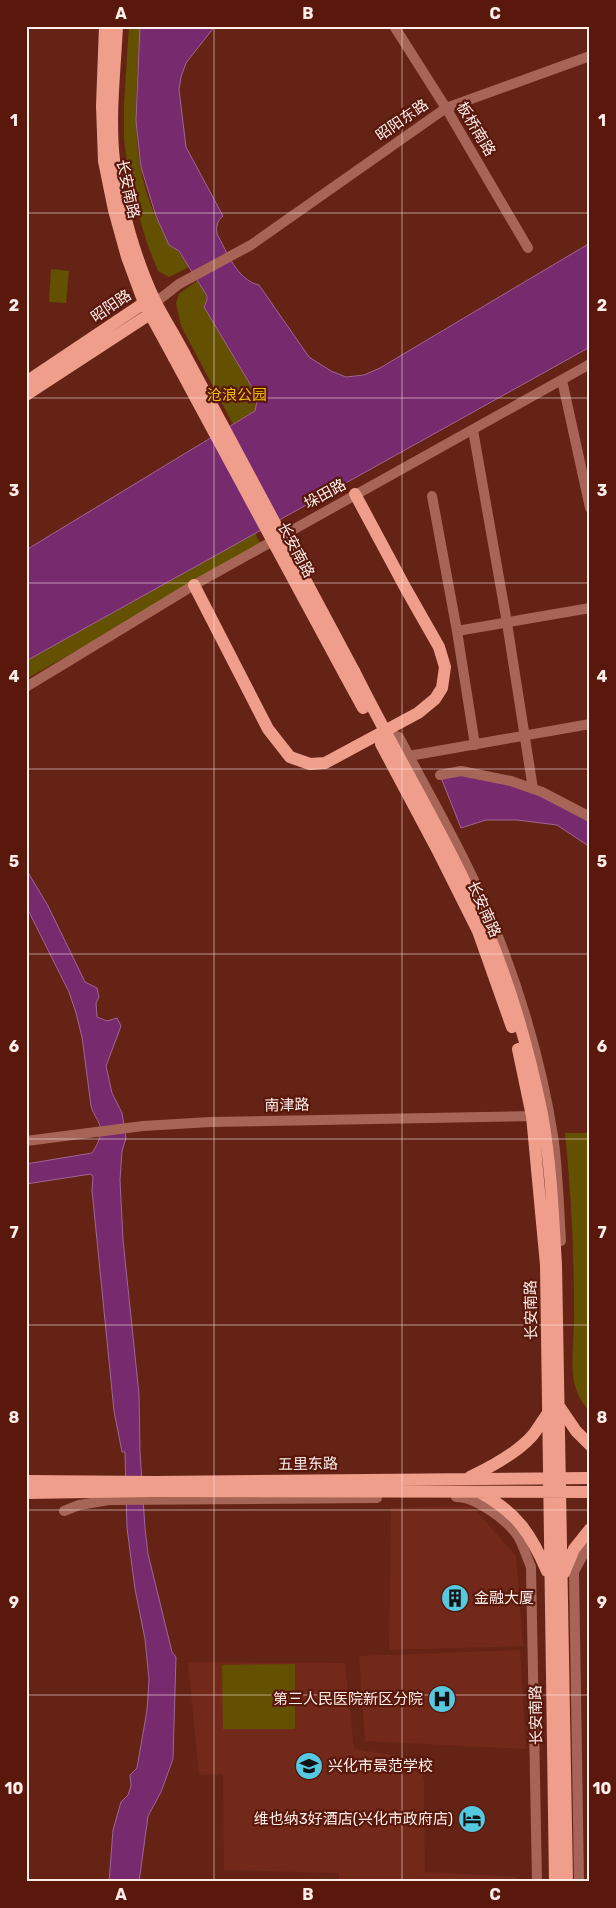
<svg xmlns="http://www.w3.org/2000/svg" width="616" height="1908" font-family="Rubik,'Noto Sans SC',sans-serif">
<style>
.built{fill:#73291a}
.green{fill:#635000}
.water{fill:#782a6f;stroke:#a06594}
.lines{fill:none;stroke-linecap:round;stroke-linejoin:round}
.minor{stroke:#a76557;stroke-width:10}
.major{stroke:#ef9e8c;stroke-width:12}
.major-bridge{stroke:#ef9e8c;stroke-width:12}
.grid{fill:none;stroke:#ffeeea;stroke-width:1;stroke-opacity:0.55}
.labels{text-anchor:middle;stroke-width:4.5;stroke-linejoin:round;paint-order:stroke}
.street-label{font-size:15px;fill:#ffeeea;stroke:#59180b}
.park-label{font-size:15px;fill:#ecc207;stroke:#59180b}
.poi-label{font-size:15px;fill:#ffeeea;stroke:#59180b;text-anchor:start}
.neatline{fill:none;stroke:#ffeeea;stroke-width:2}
.grid-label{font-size:16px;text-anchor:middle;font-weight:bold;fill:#ffeeea}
</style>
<rect width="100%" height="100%" fill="#652316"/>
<path class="built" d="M472,1506L516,1556L523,1646L389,1650L391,1508Z
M520,1650L526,1749L365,1741L359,1656Z
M188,1662L345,1663L354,1749L419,1759L424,1780L425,1872L517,1877L516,1882H339V1873L224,1870L223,1774L199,1775Z
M224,1879L311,1882H224Z"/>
<path class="green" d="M129,26H140C137,89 128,156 155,215C164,234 178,250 189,267L169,277L158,271L147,243L130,186L124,139V103Z
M51,269L69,271L66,303L49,302Z
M197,281C203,290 210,297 204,307L256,394L257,401L255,411L233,424L181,326L176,303L179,294Z
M255,533L262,546L26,679V661Z
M565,1133H590V1411C580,1402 574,1388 573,1374C571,1352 575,1330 574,1309C574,1250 571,1191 565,1133Z
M295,1664V1729H223L222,1665Z"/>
<path class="water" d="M140,26H215L186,63L181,77L179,90L186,147L223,216C217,221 216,226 217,234C227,252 237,280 259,285L309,357L331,371L346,377L364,375L380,368L590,243V347L26,661V550L255,411L257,401L256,394L204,307L207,300V296L179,251L169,245L156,216L141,167L136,121Z
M461,771L511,781L590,817V847L557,825L517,820H486L461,828L440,775Z
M26,869L48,906L85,982L97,988L99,997L96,1003L97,1017L107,1021L117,1018L121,1026L106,1066L112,1093L122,1113L126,1138L122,1151L120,1180L123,1240L139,1394L140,1452L145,1528L148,1554L172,1652L176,1657L173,1759L161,1792L148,1816L139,1882H109L113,1830L121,1802L128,1795L131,1786L130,1775L137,1768L147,1710L149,1679L145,1639L135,1589L127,1528L125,1452H122L114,1411L92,1190L93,1177L91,1174L26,1184V1164L92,1153C98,1144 104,1132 98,1121C95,1115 93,1113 91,1106L82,1037L76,1013L69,992L26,906Z"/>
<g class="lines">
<path class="minor" d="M394,26L446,108L528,248
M156,302L179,284L251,245L446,108L590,56
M562,380L590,508
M473,430L507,623L533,789
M432,496L457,631L475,745
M457,631L590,608
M26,687L194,585L590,364
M384,732L399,737L409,756C439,812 471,868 494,926C522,996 543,1069 554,1142C558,1175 559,1208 561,1241
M409,756L590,724
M440,775L461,771L511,781L542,792L590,817
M26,1141L143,1126L210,1122L538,1116
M456,1497C476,1497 509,1521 519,1538C524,1547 527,1558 531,1567L537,1882
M64,1511L79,1505L109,1500L377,1498
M579,1882L574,1572L590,1542"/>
<path class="major" d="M105,26L102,106L104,161L114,210L127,257L144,303L174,358
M117,26C115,70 109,116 114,160C120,206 136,262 156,303C165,320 175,336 184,353
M26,382L144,303L151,302
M26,395L150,314L153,307
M194,585L268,729L290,757L310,764L325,763L418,713L435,699L442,688L445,667L439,647L406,589L355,494
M354,671C396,756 447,838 485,926C511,986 529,1051 542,1114C551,1164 553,1215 556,1265L567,1882
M345,675L363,708
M381,744L439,853L478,931L512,1027
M518,1049L532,1116L546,1265L555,1882
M559,1406L576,1431L590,1445
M470,1477C491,1467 516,1454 532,1436C538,1429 542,1421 548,1413
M26,1481L155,1482L590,1478
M26,1493L152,1491L590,1492
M481,1493C517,1513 531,1534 547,1571
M564,1573L574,1549L590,1529"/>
<path class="major-bridge" d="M184,353L354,671
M174,358L345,675"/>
</g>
<path class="grid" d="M214,26V1882M402,26V1882M26,213H590M26,398H590M26,583H590M26,769H590M26,954H590M26,1139H590M26,1325H590M26,1510H590M26,1695H590"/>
<defs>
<g id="building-disc" transform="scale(1.4375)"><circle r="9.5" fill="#56c9e0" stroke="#59180b"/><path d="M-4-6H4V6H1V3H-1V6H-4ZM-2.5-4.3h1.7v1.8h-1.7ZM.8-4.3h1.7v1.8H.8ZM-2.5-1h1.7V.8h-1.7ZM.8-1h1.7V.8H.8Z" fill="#111"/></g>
<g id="hospital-disc" transform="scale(1.4375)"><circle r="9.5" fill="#56c9e0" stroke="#59180b"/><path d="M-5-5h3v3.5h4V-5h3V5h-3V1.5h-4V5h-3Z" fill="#111"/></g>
<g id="school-disc" transform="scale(1.4375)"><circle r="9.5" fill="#56c9e0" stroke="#59180b"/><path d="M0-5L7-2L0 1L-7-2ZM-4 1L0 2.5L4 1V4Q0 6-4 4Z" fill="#111"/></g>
<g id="hotel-disc" transform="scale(1.4375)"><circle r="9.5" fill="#56c9e0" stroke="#59180b"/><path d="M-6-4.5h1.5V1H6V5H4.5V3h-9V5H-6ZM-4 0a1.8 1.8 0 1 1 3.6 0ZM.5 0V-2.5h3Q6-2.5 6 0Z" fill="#111"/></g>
</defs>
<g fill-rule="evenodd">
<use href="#building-disc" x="455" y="1598"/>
<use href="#hospital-disc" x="442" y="1699"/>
<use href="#school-disc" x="309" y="1766"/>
<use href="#hotel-disc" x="472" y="1819"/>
</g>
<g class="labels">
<g class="street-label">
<text transform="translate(402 120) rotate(-35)" y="5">昭阳东路</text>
<text transform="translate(476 129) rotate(59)" y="5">板桥南路</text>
<text transform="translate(128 189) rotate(78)" y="5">长安南路</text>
<text transform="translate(111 306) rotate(-34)" y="5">昭阳路</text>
<text transform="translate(325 494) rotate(-29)" y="5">垛田路</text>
<text transform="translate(296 550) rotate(62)" y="5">长安南路</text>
<text transform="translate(484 909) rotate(66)" y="5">长安南路</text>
<text transform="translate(287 1105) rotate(-1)" y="5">南津路</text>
<text transform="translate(531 1310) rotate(-91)" y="5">长安南路</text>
<text transform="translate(308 1464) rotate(-1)" y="5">五里东路</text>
<text transform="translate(536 1715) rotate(-91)" y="5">长安南路</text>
</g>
<g class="park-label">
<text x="237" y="400">沧浪公园</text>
</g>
<g class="poi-label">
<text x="474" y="1603">金融大厦</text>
<text x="423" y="1704" text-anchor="end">第三人民医院新区分院</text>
<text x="328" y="1771">兴化市景范学校</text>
<text x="453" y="1824" text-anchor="end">维也纳3好酒店(兴化市政府店)</text>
</g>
</g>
<rect width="616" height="1908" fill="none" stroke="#59180b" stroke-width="55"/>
<rect x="28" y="28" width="560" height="1852" class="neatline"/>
<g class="grid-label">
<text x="121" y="19">A</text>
<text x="308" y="19">B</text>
<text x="495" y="19">C</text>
<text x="14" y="126">1</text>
<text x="602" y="126">1</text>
<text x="14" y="311">2</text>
<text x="602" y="311">2</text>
<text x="14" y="496">3</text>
<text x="602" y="496">3</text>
<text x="14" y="682">4</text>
<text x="602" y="682">4</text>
<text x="14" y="867">5</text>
<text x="602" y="867">5</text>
<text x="14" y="1052">6</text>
<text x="602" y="1052">6</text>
<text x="14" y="1238">7</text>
<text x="602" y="1238">7</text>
<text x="14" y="1423">8</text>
<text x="602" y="1423">8</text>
<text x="14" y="1608">9</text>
<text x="602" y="1608">9</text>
<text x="14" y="1794">10</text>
<text x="602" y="1794">10</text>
<text x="121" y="1900">A</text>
<text x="308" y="1900">B</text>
<text x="495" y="1900">C</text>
</g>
</svg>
